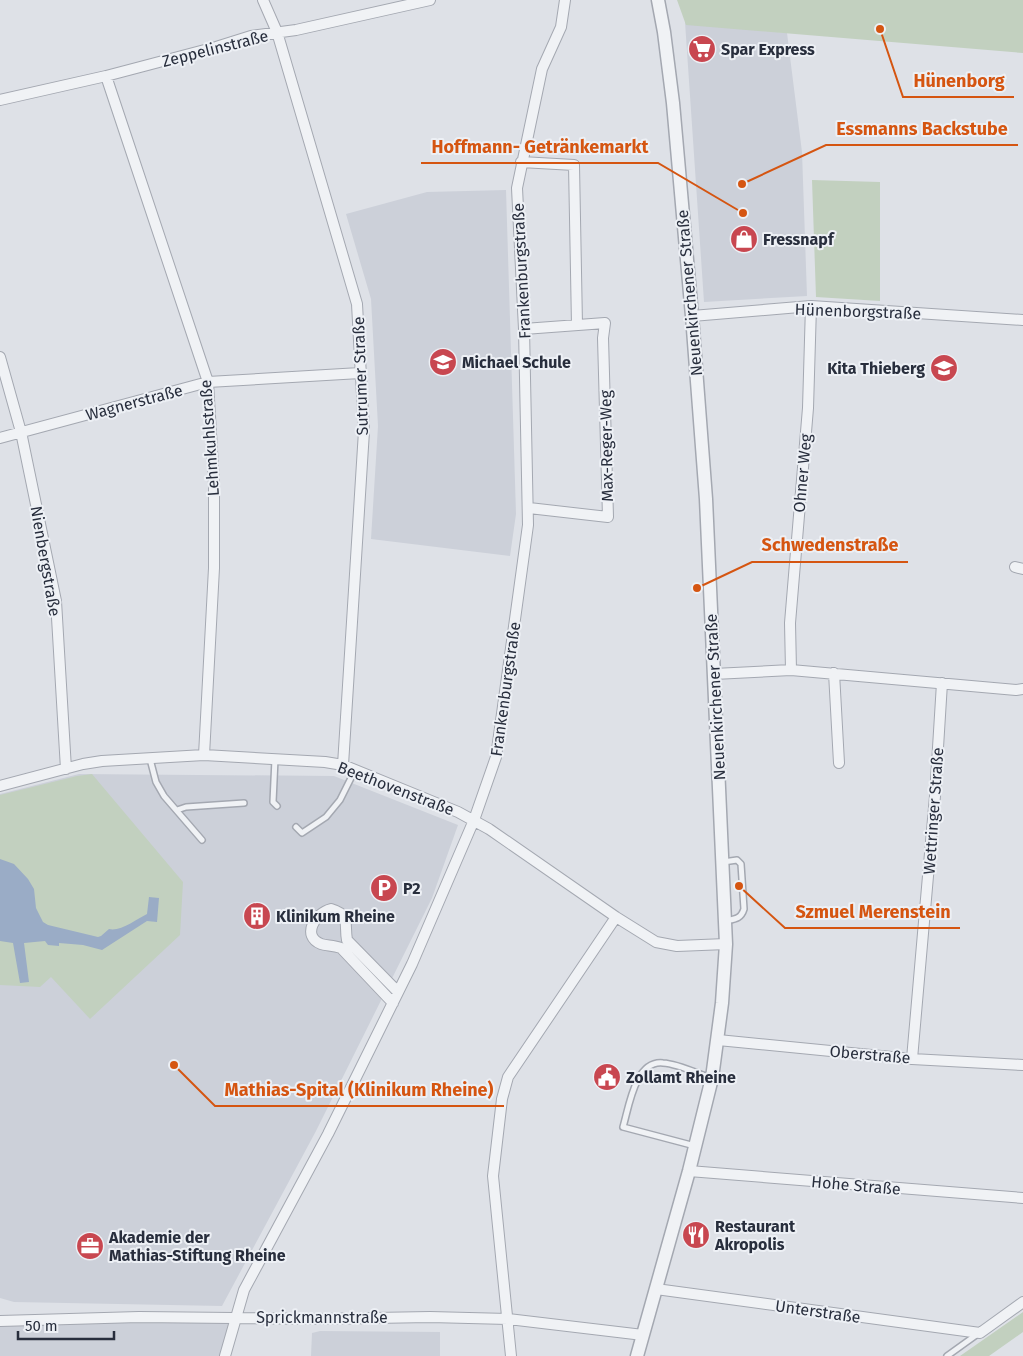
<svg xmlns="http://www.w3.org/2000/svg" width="1023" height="1356" font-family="'Fira Sans',sans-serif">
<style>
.built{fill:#ccd0d9}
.green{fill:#c2d0bf}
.water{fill:#9aacc6}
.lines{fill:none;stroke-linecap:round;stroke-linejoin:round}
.service-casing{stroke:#a4a8b1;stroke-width:8}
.minor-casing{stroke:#a4a8b1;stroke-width:12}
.tertiary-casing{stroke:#a4a8b1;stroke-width:15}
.service{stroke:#f0f2f5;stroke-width:5}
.minor{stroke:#f0f2f5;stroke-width:10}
.tertiary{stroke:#f0f2f5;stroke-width:12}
.labels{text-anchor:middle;stroke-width:4;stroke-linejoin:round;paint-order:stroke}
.street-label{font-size:16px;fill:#282e3d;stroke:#edf0f5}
.poi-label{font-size:16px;font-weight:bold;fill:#282e3d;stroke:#edf0f5;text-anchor:start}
.leader{fill:none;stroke:#d55511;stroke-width:2}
.callout-dot{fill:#d55511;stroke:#edf0f5;stroke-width:2}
.callout-label{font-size:18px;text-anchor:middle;font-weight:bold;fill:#d55511;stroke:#edf0f5;stroke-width:4;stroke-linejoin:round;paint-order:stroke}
</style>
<rect width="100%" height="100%" fill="#dee1e7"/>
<path class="built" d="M685,22L787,33L802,152L807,296L704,302Z
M506,190L516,514L510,556L371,539L378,426L371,299L346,214L427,192Z
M79,774L334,776L458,825L432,898L316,1131L222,1306L14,1302L0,1298V794Z
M237,1317L225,1356H0V1321Z
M320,1331L440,1332V1356H311L312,1333Z"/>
<path class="green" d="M677,0H1023V53L686,25Z
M812,180L880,182V301L816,297Z
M92,774L183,882L180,935L90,1019L51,977L40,987L0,985V795L77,776Z
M1023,1312V1332L989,1356H960Z"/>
<path class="water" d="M0,859L14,864L28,879L34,889L36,908L43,922L48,925L98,937L101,936L109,929C120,932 137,919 147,914L149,897L159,898L157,922L147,921L102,950L83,945L59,943V946L48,945L45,941L24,943L29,982L20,983L13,943L0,941Z"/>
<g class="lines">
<g class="service-casing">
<path id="service" d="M150,759L156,782L164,796L202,840
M275,759L273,802L277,806
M177,810L186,807L244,803
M296,827L302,833L326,817L340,800L355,770
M723,862L737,860L741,864L744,909C741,919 735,919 725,921
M695,1146L623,1127C629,1107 635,1060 663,1063C679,1064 696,1073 711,1078
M947,1356L979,1333"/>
</g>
<g class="minor-casing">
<path id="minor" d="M263,0L277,32L357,304L364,431L343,765
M106,76L208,382L214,484V568L204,755
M0,100L106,76L216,47L251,36L296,30L430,0
M521,162L574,165L577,325
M692,316L811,306L1023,320
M524,329L605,323L603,338L608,517L529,508
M0,357L21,432L56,601L66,769
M0,438L208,382L360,373
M1015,567L1023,569
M791,670L790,623L808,408L811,306
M834,673L839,763
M714,674L791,670L1016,690L1023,689
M0,786L83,764L102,761L204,755L325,762L343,765L458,812L489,829L616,917L656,942L677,946L726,944
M393,1003L341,948C333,945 326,946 321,944C301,936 315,913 331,909C351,915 344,924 347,940L398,992
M718,1040L912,1059L1023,1065
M912,1059L935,796L942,683
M689,1171L1023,1198
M656,1289L980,1333L1023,1302
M0,1321L139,1317L317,1319L430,1317L508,1319L643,1335
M225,1356L244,1290L328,1134L412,964L474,820L496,757L528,525L524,329L517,188L542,69L561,27L565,0
M511,1356L493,1176L502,1099L508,1077L616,917"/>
</g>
<g class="tertiary-casing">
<path id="tertiary" d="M637,1356L689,1171L712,1078L722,1003L726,944L706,499L692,316L673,103L664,32L658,0"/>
</g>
<use href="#service" class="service"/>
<use href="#minor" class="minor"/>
<use href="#tertiary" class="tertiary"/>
</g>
<defs>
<g id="supermarket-disc" transform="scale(1.4375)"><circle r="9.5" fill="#c84750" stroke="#edf0f5"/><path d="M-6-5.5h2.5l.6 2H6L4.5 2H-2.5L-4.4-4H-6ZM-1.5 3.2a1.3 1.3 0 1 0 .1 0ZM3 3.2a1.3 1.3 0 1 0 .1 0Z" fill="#fff"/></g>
<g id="shop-disc" transform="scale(1.4375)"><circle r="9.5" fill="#c84750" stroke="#edf0f5"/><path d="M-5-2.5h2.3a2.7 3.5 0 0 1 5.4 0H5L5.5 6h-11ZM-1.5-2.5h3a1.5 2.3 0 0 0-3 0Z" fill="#fff"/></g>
<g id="school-disc" transform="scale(1.4375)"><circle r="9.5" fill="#c84750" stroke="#edf0f5"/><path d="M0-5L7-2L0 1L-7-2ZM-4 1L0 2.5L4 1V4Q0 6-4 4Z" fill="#fff"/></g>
<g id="parking-disc" transform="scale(1.4375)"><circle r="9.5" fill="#c84750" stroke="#edf0f5"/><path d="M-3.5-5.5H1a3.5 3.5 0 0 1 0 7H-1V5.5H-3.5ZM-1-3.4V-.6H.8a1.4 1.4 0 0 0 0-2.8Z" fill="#fff"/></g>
<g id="building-disc" transform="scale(1.4375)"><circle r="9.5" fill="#c84750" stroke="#edf0f5"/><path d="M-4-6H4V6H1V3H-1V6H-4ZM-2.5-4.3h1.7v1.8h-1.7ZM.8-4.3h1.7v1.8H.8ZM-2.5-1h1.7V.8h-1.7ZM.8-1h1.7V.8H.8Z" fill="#fff"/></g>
<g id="civic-disc" transform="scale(1.4375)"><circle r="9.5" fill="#c84750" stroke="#edf0f5"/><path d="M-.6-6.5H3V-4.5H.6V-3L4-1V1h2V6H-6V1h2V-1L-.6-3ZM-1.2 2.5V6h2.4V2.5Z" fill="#fff"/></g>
<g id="restaurant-disc" transform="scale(1.4375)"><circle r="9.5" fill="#c84750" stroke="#edf0f5"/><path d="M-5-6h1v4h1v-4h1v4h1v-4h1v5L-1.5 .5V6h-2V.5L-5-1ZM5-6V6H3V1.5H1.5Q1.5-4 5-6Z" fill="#fff"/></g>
<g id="office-disc" transform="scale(1.4375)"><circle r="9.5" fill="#c84750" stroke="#edf0f5"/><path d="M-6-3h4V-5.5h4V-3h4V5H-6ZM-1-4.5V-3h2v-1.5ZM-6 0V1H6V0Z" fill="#fff"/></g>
</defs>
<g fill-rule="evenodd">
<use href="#supermarket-disc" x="702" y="49"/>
<use href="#shop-disc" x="744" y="239"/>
<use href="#school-disc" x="443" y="362"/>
<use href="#school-disc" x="944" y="368"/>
<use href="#parking-disc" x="384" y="888"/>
<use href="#building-disc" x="257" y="916"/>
<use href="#civic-disc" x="607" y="1077"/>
<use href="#restaurant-disc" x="696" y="1235"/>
<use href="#office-disc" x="90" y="1246"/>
</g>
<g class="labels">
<g class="street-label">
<text transform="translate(215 48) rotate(-14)" y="6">Zeppelinstraße</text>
<text transform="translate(521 271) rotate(-93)" y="6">Frankenburgstraße</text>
<text transform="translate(689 293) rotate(-95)" y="6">Neuenkirchener Straße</text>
<text transform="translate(858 311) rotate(2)" y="6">Hünenborgstraße</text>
<text transform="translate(360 376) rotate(-92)" y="6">Sutrumer Straße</text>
<text transform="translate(134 402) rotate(-15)" y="6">Wagnerstraße</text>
<text transform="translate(209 438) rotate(-94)" y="6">Lehmkuhlstraße</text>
<text transform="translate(606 446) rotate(-91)" y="6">Max-Reger-Weg</text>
<text transform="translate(802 473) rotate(-85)" y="6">Ohner Weg</text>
<text transform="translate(46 561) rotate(80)" y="6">Nienbergstraße</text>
<text transform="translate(505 689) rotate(-82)" y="6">Frankenburgstraße</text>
<text transform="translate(715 697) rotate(-93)" y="6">Neuenkirchener Straße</text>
<text transform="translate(396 788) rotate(21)" y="6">Beethovenstraße</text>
<text transform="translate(933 811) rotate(-86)" y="6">Wettringer Straße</text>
<text transform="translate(870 1054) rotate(5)" y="6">Oberstraße</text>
<text transform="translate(856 1185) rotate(5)" y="6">Hohe Straße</text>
<text transform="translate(818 1311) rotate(8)" y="6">Unterstraße</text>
<text x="322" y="1323">Sprickmannstraße</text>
</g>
<g class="poi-label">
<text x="721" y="55">Spar Express</text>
<text x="763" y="245">Fressnapf</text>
<text x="462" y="368">Michael Schule</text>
<text x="925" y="374" text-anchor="end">Kita Thieberg</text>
<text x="403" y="894">P2</text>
<text x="276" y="922">Klinikum Rheine</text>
<text x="626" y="1083">Zollamt Rheine</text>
<text x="715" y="1232">Restaurant<tspan x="715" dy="18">Akropolis</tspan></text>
<text x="109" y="1243">Akademie der<tspan x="109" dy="18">Mathias-Stiftung Rheine</tspan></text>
</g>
</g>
<path class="leader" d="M880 29L903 97H1014M742 184L826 145H1018M743 213L658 163H421M697 588L752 562H908M739 886L785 928H960M174 1065L215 1106H504"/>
<g class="callout-dot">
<circle cx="880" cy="29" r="5"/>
<circle cx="742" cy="184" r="5"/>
<circle cx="743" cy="213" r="5"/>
<circle cx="697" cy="588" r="5"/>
<circle cx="739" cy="886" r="5"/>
<circle cx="174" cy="1065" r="5"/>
</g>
<g class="callout-label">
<text x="959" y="87">Hünenborg</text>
<text x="922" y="135">Essmanns Backstube</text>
<text x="540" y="153">Hoffmann- Getränkemarkt</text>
<text x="830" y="551">Schwedenstraße</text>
<text x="873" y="918">Szmuel Merenstein</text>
<text x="359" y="1096">Mathias-Spital (Klinikum Rheine)</text>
</g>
<path d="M18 1331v8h96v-8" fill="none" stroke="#282e3d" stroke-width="2.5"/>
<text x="25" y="1331" font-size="15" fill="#282e3d" stroke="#edf0f5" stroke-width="4" paint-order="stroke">50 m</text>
</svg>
